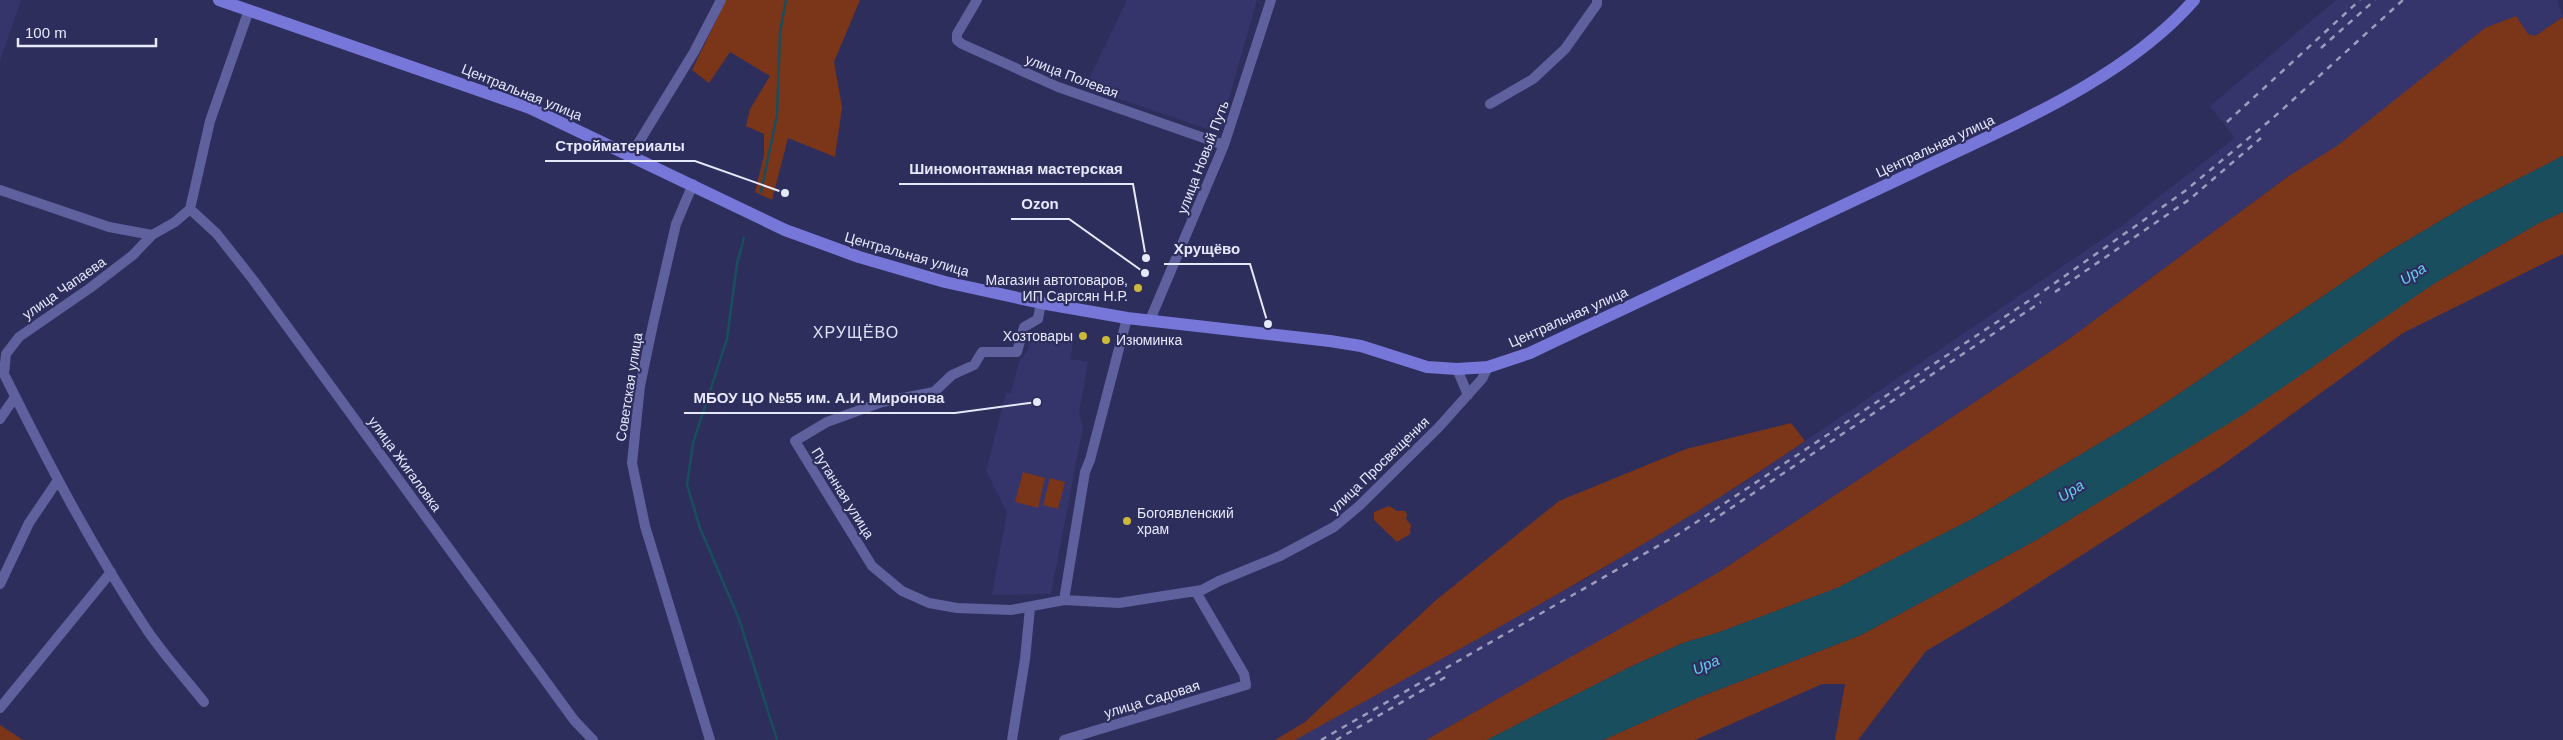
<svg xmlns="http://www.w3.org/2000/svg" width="2563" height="740" font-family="Arial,sans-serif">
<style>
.built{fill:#35356c}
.green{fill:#7b3519}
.water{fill:#194e5e}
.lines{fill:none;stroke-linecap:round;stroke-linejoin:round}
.stream{stroke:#194e5e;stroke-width:2.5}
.street{stroke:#5e619d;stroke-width:10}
.secondary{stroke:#7677d8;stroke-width:12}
.rail{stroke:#9c9dbb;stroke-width:2.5;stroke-dasharray:6 6;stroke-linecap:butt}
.poi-dot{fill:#ccb939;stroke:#2e2e5d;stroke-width:2}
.labels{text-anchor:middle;stroke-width:4.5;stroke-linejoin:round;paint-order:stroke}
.street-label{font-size:14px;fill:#e6e8fb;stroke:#2e2e5d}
.poi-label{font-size:14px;fill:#e6e8fb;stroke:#2e2e5d;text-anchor:end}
.water-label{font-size:15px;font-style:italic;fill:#64d0f1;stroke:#2e2e5d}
.quarter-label{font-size:16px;letter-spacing:1px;fill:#dfe1f9;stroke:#2e2e5d}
.leader{fill:none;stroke:#e6e8fb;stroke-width:2}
.callout-dot{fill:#e6e8fb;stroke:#2e2e5d;stroke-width:2}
.callout-label{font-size:15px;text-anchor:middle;font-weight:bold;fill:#e6e8fb;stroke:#2e2e5d;stroke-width:4.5;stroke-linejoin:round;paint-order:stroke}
</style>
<rect width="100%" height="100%" fill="#2e2e5d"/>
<path class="built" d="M0,0H21L0,61Z
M1127,0H1257L1219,133L1085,87Z
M2336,0H2557L2563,17L2535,36L2528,34L2290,175L2069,339L1873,470L1719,572L1530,681L1426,740H1295L1587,578L1745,482L2116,230L2235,138L2210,106Z
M1031,331L1074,337L1070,359L1088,362L1079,413L1083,427L1051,594L992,595L1007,512L986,471L1006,393L1011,394L1019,362L1028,350Z"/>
<path class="green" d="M726,0H860L834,62L842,107L835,157L788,138L772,200L755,192L764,155V134L746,126L750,109L770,76L730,52L709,83L692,70Z
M2516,16L2528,34L2535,36L2563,17V156L2467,205L2388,252L2152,412L1976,517L1837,588L1717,633L1683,643L1630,667L1487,740H1426L1719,572L1873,470L2069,339L2290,175L2337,146L2485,28Z
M2563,212V254L2403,333L2221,466L2004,605L1926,651L1858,740H1835L1845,684H1822L1695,740H1603L1697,698L1861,635L2038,539L2177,454L2435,283L2539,223Z
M1791,423L1805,441C1642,553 1467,644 1295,740H1275L1305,722L1435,601L1559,501L1686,449Z
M1023,472L1045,478L1038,508L1015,502Z
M1050,478L1065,482L1058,509L1043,505Z
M1389,506L1397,511H1405L1407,514L1406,519L1411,525L1410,534L1397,542L1374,520V512Z
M0,725L23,740H0Z"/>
<path class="water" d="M2563,156V212L2539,223L2435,283L2241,416L2038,539L1861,635L1697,698L1603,740H1487L1630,667L1683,643L1717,633L1837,588L1976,517L2152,412L2388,252L2467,205Z"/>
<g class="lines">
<path class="stream" d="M761,192L777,115L780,32L786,0
M744,238L737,264L727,339L693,443L687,485L700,528L739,619L777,740"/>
<path class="street" d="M977,0L957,34V40L962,44L1058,87L1224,145
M1490,104L1533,79L1565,49L1597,4V0
M631,155L694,52L721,0
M693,184L676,224L653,324L640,386L632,463L645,526L710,740
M0,190L109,227L152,235
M190,209L217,234L254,281L574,720L593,740
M1041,303L1038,319L1024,327L1017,352H982L974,365L952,375L934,392L882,402L827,422L795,441L872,566L902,591L929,603L957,608L1011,610L1064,600L1119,603L1202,590L1219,581L1280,556L1334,527L1359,506L1438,428L1482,379L1488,367
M1150,320L1224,145L1271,0
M1457,369L1468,395
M0,419L15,397
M0,584L29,523L58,480
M1064,600L1085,472L1090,460L1127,318
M204,702C185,678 164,655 147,630C93,549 47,461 4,374L6,354L19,337L90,288L133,255L152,235L175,222L190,209L210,121L249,10
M0,708L111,572
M1012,740L1025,659L1030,608
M1064,740L1246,685L1244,674L1196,592"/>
<path class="secondary" d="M219,0L530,108L785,230L859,257L945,282L1041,303L1127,318L1330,341L1361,346L1427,367L1457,369L1488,367L1530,353C1658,292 1787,233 1914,172C2009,126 2124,80 2194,0"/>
<path class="rail" d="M2321,48L2375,0
M2227,122L2360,0
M2055,292L2190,199L2261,138
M1710,522L2041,302
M1321,740L1677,535L2045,290L2185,191L2273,118L2403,0
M1336,740L1449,675"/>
</g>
<g class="poi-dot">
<circle cx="1138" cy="288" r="5"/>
<circle cx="1083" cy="336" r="5"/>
<circle cx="1106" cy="340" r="5"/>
<circle cx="1127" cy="521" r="5"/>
</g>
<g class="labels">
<g class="street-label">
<text transform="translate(1072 76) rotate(21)" y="5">улица Полевая</text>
<text transform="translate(522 92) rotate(22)" y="5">Центральная улица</text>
<text transform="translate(1935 146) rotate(-25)" y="5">Центральная улица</text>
<text transform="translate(1203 157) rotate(-69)" y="5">улица Новый Путь</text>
<text transform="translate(907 254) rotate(16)" y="5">Центральная улица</text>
<text transform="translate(64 288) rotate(-35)" y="5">улица Чапаева</text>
<text transform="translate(1568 317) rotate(-24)" y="5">Центральная улица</text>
<text transform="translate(629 387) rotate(-81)" y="5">Советская улица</text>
<text transform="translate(405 464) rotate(54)" y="5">улица Жигаловка</text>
<text transform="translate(1379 465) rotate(-44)" y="5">улица Просвещения</text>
<text transform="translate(843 493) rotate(58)" y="5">Путанная улица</text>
<text transform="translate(1152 699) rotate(-17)" y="5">улица Садовая</text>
</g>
<g class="poi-label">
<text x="1128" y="285">Магазин автотоваров,<tspan x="1128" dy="16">ИП Саргсян Н.Р.</tspan></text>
<text x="1073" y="341">Хозтовары</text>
<text x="1116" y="345" text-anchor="start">Изюминка</text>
<text x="1137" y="518" text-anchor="start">Богоявленский<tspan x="1137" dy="16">храм</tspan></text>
</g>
<g class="water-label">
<text transform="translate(2413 274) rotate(-32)" y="5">Upa</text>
<text transform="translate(2071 491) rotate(-32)" y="5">Upa</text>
<text transform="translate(1706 665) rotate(-24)" y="5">Upa</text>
</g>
<g class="quarter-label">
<text x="856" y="338">ХРУЩЁВО</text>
</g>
</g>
<path class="leader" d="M785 193L695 161H545M1146 258L1133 184H899M1145 273L1069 219H1011M1268 324L1250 264H1164M1037 402L955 413H684"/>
<g class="callout-dot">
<circle cx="785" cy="193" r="5"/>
<circle cx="1146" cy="258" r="5"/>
<circle cx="1145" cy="273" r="5"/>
<circle cx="1268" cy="324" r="5"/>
<circle cx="1037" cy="402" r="5"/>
</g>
<g class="callout-label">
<text x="620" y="151">Стройматериалы</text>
<text x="1016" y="174">Шиномонтажная мастерская</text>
<text x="1040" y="209">Ozon</text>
<text x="1207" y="254">Хрущёво</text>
<text x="819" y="403">МБОУ ЦО №55 им. А.И. Миронова</text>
</g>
<path d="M18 38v8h138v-8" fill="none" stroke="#e6e8fb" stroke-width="2.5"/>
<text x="25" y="38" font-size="15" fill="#e6e8fb" stroke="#2e2e5d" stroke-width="4" paint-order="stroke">100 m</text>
</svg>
